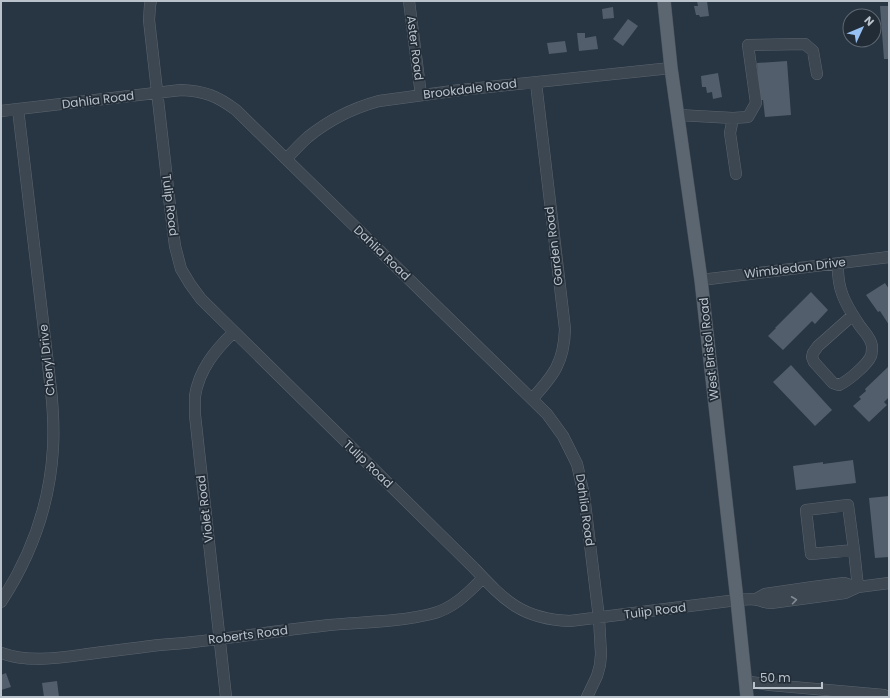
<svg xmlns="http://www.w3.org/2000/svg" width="890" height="698" font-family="Poppins,sans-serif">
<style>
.building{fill:#525e6c}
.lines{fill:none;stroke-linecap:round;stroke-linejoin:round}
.minor-casing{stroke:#5b656f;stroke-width:12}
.major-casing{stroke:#46505b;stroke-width:14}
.minor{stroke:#3d4751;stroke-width:11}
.major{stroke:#5b6671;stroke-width:13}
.oneway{stroke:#828b94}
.labels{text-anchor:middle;stroke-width:3.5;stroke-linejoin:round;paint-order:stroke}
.street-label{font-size:12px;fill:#bac2cb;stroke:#212c37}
</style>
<rect width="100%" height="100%" fill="#283542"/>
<path class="building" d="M697,1H707L709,16L700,17L699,15H696L694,6H698Z
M880,6H889V59H884Z
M613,7L614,18L603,19L602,9Z
M628,19L638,26L623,46L613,39Z
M577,33H585V38L596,36L598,49L579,51Z
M565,41L567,52L549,54L547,43Z
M787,61L791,115L765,117L763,100H759L757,63Z
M718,73L722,97L713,99L712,92L707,93L706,87H702L701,76Z
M885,283L889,289V325L880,311L878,312L866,295Z
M811,292L828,310L815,324L812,321L783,350L768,336L776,328H775Z
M791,365L832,410L815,426L773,382Z
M888,367L889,368V397L884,402L887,405L869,422L853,406L861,399L859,397L866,391L865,389Z
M853,460L856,483L796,490L793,466L823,462V464Z
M889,496V557L875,558L869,498Z
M6,673L11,687L1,690V675Z
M57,681L59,697H44L42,683Z"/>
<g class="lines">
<g class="minor-casing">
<path id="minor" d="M151,1L150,5L149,20L170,206L175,246L181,269L190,284L201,299L473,567C504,600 521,619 570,621L737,600C743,600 752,598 758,600C764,601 763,603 771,603L845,593L858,587
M409,1L421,95
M1,111L181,90C205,91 217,96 236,110L378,249L547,414L563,436L577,464L584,495L599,618L601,654L600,665L597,676L587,697
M678,115L733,118L748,117L756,103L748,45L805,44L813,51L817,74
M733,118L730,133L736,174
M286,159C293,152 300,144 308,137C329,120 353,108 379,101L460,90L671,68
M838,263C837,288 844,302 858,323C862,330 871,337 872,346C872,349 872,353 871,356C867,365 848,381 839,385L833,383L814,362L812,357L813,353L818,346L853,315
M701,280L889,257
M532,399C554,375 564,362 565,329L536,83
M848,505L854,550L811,554L806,510Z
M854,550L858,587
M756,599L765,594L813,587L844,583L853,586L858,587L889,583
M1,602C31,556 50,503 53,448C54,429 53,409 51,390L18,109
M1,653C29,663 59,658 88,654C109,651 130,649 151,646C165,644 179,644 193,642C239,637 284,630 329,625C362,622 399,622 431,614C453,609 468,593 483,578
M745,681L770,685L884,695L887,697
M226,697L195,415C195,409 195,402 195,396C199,370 215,350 234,332"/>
</g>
<g class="major-casing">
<path id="major" d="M664,1L671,68L701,280L737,600L747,697"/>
</g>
<use href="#minor" class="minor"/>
<use href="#major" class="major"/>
</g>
<defs><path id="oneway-chevron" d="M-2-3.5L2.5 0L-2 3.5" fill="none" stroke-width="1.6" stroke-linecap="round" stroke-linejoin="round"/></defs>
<use class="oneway" href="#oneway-chevron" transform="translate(794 600) rotate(-8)"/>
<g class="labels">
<g class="street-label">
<text transform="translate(415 48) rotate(83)" y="4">Aster Road</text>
<text transform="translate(470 89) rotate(-7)" y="4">Brookdale Road</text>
<text transform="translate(98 100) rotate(-7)" y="4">Dahlia Road</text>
<text transform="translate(170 205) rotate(83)" y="4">Tulip Road</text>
<text transform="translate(554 246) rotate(-97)" y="4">Garden Road</text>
<text transform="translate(382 253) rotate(44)" y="4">Dahlia Road</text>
<text transform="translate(795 268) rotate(-7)" y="4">Wimbledon Drive</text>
<text transform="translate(709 349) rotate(-96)" y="4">West Bristol Road</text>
<text transform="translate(47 360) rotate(-96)" y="4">Cheryl Drive</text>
<text transform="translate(368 464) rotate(44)" y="4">Tulip Road</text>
<text transform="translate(205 509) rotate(-97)" y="4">Violet Road</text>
<text transform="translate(585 510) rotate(82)" y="4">Dahlia Road</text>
<text transform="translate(655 611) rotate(-7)" y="4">Tulip Road</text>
<text transform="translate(248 635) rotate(-7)" y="4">Roberts Road</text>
</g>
</g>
<rect width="890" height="698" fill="none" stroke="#bac2cb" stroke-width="4"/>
<g transform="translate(862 28) rotate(46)"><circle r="19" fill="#212c37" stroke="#5e6872"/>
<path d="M0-3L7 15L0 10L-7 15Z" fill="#97c1f3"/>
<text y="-6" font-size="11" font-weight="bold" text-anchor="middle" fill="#bac2cb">N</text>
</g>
<path d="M754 682v6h68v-6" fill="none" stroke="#bac2cb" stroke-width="2"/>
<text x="760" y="682" font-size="12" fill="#bac2cb" stroke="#212c37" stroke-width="3" paint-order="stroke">50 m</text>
</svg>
